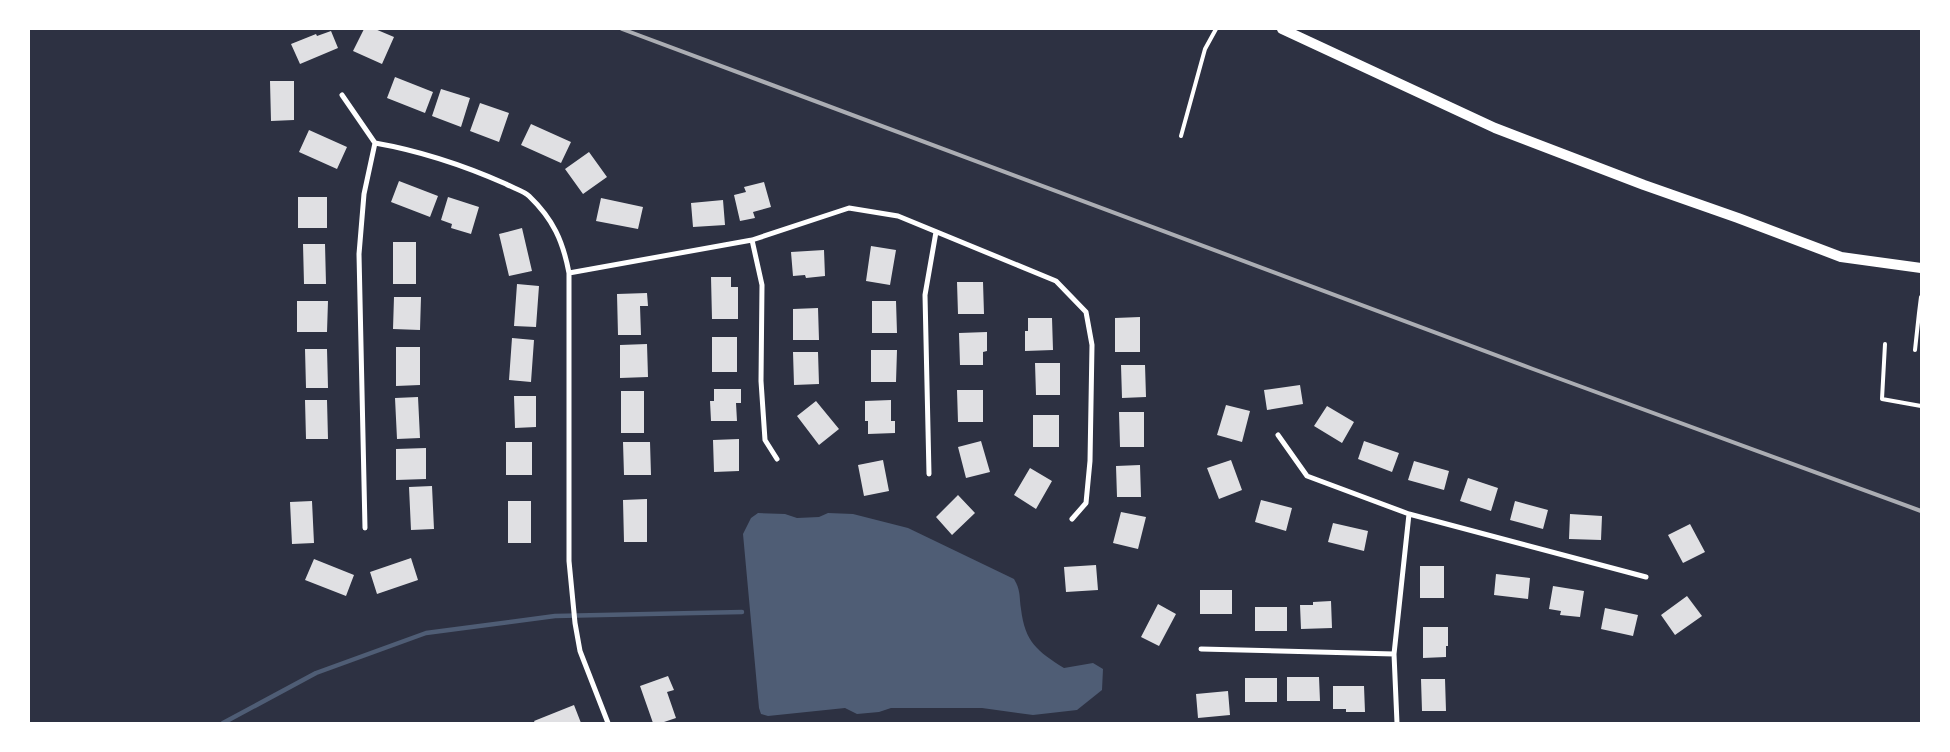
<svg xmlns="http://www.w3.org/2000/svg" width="1950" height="752" font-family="Jost,sans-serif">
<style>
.water{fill:#4f5d75}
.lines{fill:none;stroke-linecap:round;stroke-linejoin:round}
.stream{stroke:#4f5d75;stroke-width:4.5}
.building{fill:#e0e0e3}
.service{stroke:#fff;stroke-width:4}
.minor{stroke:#fff;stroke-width:5}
.secondary{stroke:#fff;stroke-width:10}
.rail{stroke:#abadb3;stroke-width:4}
</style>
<rect width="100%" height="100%" fill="#2d3142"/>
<path class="water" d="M758,513L785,514L797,518L819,517L828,513L853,514L908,528L1014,579C1021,591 1019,596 1021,609C1025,642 1037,651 1064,668L1093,663L1103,669L1102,690L1077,710L1033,715L982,708H891L879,712L857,714L845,708L768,716L761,714L759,708L743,534L751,518Z"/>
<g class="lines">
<path class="stream" d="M223,723L316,673L426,633L555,616L742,612"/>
</g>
<path class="building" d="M364,29H375L394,37L382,64L353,51Z
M331,31L338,48L300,64L291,44L316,34L317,36Z
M395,77L433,92L425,113L387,98Z
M270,81H294V120L271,121Z
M441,89L470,98L461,127L432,116Z
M480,103L509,113L499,142L470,131Z
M531,124L571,142L561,163L521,145Z
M309,130L347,147L337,169L299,152Z
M589,152L607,177L583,194L565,169Z
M399,181L438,196L430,217L391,202Z
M764,182L771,207L753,212L755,218L740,221L734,195L746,192L744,187Z
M298,197H327V228H298Z
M448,197L479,207L471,234L451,228L452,224L441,220Z
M601,198L643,207L638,229L596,221Z
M723,200L725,225L693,227L691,203Z
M522,228L532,271L509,276L499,234Z
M393,242H416V284H393Z
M303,244H325L326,284H304Z
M871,246L896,250L890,285L866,281Z
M824,250L825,276L806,278L805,275L793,276L791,252Z
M711,277H731V287H738V319H712Z
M957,282H983L984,314H958Z
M517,284L539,286L536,327L514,326Z
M647,293L648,306H640L641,335H618L617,294Z
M394,297H421L420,330L393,329Z
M297,301H328L327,332H297Z
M872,301H896L897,333H872Z
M818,308L819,340H793V309Z
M1140,317V352H1115V318Z
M1028,318H1052L1053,350L1025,351V331H1028Z
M987,332V351L983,352V365H960L959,333Z
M712,337H737V372H712Z
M512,338L534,340L531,382L509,380Z
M647,344L648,377L620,378V345Z
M396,347H420V385L396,386Z
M305,349H327L328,388H306Z
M871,350H897L896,382H871Z
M793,352H818L819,384L794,385Z
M1035,363H1060V395H1036Z
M1121,365H1145L1146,397L1122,398Z
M1300,385L1303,404L1267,410L1264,390Z
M714,389H741V403H736L737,421H711L710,401H714Z
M957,390H983V422H958Z
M621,391H644V433H621Z
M514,396H536V427L515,428Z
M418,397L420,438L397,439L395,398Z
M305,400H327L328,439H306Z
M891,400V421H895V433L868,434V421H865V401Z
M816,401L839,429L819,445L797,416Z
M1226,405L1250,411L1242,442L1217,435Z
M1327,406L1354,422L1342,443L1314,426Z
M1119,412H1144V447H1120Z
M1033,415H1059V447H1033Z
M739,439V471L714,472L713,440Z
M981,441L990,472L966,478L958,447Z
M1364,441L1399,453L1392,472L1358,459Z
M506,442H532V475H506Z
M623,442H650L651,475H624Z
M426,448V479L396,480V449Z
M883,460L889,491L864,496L858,465Z
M1231,460L1242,490L1219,499L1207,468Z
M1414,461L1449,471L1444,490L1408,480Z
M1140,465L1141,497H1117L1116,466Z
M1030,468L1052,481L1036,509L1014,495Z
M1468,478L1498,488L1491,511L1460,501Z
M432,486L434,529L411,530L409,487Z
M958,495L975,513L952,535L936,517Z
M647,499V542H624L623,500Z
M1261,500L1292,508L1286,531L1255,522Z
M312,501L314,543L292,544L290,502Z
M508,501H531V543H508Z
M1515,501L1548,510L1543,529L1510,520Z
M1121,512L1146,517L1138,549L1113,543Z
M1570,514L1602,516L1601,540L1569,539Z
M1333,523L1368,531L1364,551L1328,542Z
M1690,524L1705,552L1683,563L1668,535Z
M411,558L418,580L377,594L370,572Z
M314,559L354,575L346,596L305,580Z
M1096,565L1098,590L1066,592L1064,567Z
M1420,566H1444V598H1420Z
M1496,574L1530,578L1528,599L1494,595Z
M1553,586L1584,591L1580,617L1560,615L1561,611L1549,609Z
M1200,590H1232V614H1200Z
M1687,596L1702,616L1675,635L1661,615Z
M1331,601L1332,628L1301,629L1300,605H1313V602Z
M1158,604L1176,614L1159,646L1141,637Z
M1255,607H1287V631H1255Z
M1605,608L1638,615L1633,636L1601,629Z
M1423,627H1448V646H1446V657L1423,658Z
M668,676L674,690L667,692L676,718L661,723H653L640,686Z
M1287,677H1319L1320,701H1287Z
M1245,678H1277V702H1245Z
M1421,679H1445L1446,711H1422Z
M1333,686H1364L1365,712H1346V709H1333Z
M1228,691L1230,715L1198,718L1196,694Z
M574,705L581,723H535L534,721Z"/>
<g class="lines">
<path class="service" d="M1181,136L1205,49L1216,29
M1921,313H1919L1921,297
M1885,344L1882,399L1921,406
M1915,350L1919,313"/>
<path class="minor" d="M342,95L375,143C421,151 463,165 506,184C513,188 524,191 529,196C553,219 563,241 569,273V561L575,623L580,651L608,723
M752,240L762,285L761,381L765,440L777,459
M569,273L752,240L849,208L898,216L1056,281L1086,312L1092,345L1090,461L1086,503L1072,519
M1278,435L1307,476L1409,514L1646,577
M929,474L925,295L936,232
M365,528L359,254L364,194L375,143
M1201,649L1394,654
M1397,723L1394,654L1409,514"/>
<path class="secondary" d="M1282,29L1495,128L1644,185L1738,218L1841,257L1921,268"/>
<path class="rail" d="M622,29L1533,369L1921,511"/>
</g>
<rect width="1950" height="752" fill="none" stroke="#ffffff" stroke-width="60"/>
</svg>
